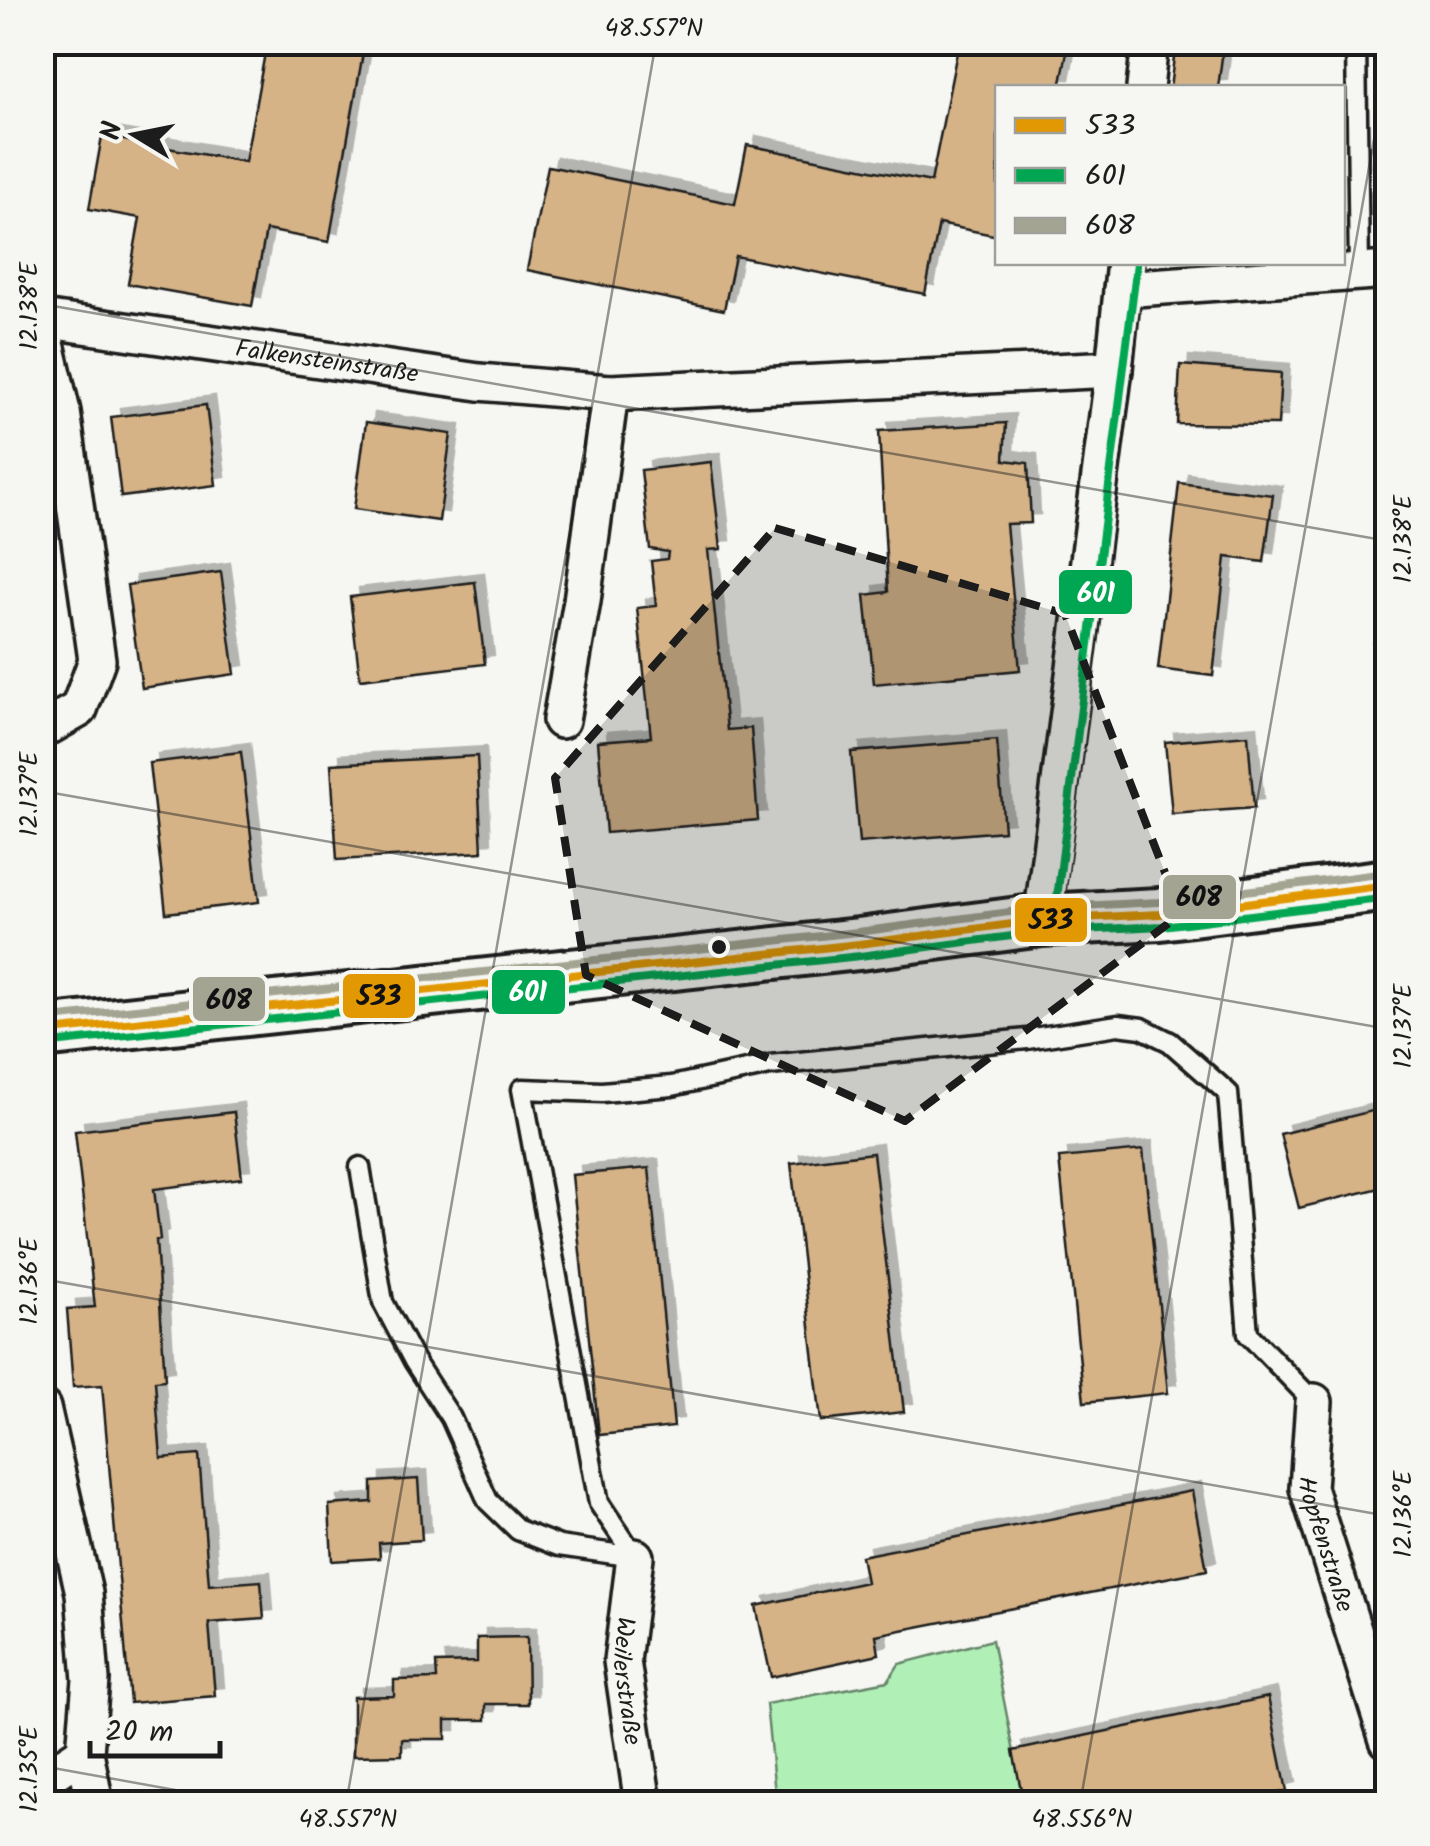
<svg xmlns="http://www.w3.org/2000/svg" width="1430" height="1846" font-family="Kalam,sans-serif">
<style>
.green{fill:#b0f0b7;stroke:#66866a;stroke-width:2.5}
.building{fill:#d5b387;stroke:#1c1c1c;stroke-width:2.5;filter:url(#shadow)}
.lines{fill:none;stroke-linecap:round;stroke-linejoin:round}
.lane-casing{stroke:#1c1c1c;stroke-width:25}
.street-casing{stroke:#1c1c1c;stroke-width:42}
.secondary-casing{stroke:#1c1c1c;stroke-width:58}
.lane{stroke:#f6f6f2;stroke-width:18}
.street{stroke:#f6f6f2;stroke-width:35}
.secondary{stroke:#f6f6f2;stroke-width:50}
.bus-1-casing{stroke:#f6f6f2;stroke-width:15}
.bus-2-casing{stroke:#f6f6f2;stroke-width:15}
.bus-3-casing{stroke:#f6f6f2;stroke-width:15}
.bus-1{stroke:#e19803;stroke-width:8}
.bus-2{stroke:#00a651;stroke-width:8}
.bus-3{stroke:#a4a492;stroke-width:8}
.marked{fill:#1c1c1c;fill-opacity:0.2;stroke:#1c1c1c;stroke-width:8;stroke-dasharray:20 12;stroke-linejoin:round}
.ticks{fill:none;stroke:#1c1c1c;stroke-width:2.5;stroke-opacity:0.45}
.bus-dot{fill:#1c1c1c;stroke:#f6f6f2;stroke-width:4}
.labels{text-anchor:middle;stroke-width:10;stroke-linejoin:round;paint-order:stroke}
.street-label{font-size:25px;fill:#1c1c1c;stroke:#f6f6f2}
.line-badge{stroke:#f6f6f2;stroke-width:4}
.badge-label{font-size:28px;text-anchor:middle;font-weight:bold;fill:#fff}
.pale-badge-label{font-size:28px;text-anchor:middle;font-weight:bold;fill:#111}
.neatline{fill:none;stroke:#1c1c1c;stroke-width:4}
.ticks-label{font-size:25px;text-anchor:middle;fill:#1c1c1c}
</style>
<defs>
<filter id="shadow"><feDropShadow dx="9" dy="-9" stdDeviation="0" flood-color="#0004"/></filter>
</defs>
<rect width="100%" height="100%" fill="#f6f6f2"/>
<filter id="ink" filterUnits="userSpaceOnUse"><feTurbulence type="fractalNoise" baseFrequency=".01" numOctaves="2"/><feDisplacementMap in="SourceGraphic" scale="20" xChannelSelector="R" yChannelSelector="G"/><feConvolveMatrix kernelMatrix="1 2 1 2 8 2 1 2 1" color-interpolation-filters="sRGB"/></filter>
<g filter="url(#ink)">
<path class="green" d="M992,1640L1024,1803H776L766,1704L888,1681L899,1664Z"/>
<path class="building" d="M267,42H365L329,242L266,230L252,306L128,284L140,218L89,209L102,136L245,162Z
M959,42H1069L1060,88H998V236L939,224L925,294L735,256L724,310L527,270L548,166L735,204L747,145L931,182Z
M1176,42H1224L1218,88H1170Z
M1180,365L1281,373L1278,425L1177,424Z
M206,405L216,485L121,497L111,417Z
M366,422L451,434L439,521L354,509Z
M1006,423L1004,460L1028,463L1031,523L1006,524L1020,670L874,684L865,595L888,592L879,431Z
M711,462L721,549L708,550L727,730L751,728L758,820L606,833L598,741L651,737L637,608L656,606L651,561L667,559L668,552L650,549L641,470Z
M1179,483L1273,495L1264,562L1226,557L1213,676L1158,669Z
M221,572L235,674L142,688L127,585Z
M475,582L485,664L360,679L350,597Z
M1248,735L1254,808L1172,814L1165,742Z
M997,740L1004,831L859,843L851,752Z
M241,752L259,902L166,913L149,763Z
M477,756L482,852L337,860L331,764Z
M1388,1107V1186L1299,1208L1280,1134Z
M234,1112L242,1178L154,1189L160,1239L156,1240L165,1380L155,1381L161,1458L199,1455L209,1585L261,1581L264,1619L209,1623L215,1696L130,1703L102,1385L73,1387L67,1309L95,1307L75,1131Z
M1143,1150L1168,1393L1084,1402L1059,1158Z
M873,1153L904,1412L821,1421L791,1163Z
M649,1168L674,1427L599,1435L572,1175Z
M418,1479L422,1540L379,1543L380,1558L332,1561L329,1505L372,1502V1482Z
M1192,1491L1207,1570L876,1635L879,1654L771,1677L756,1606L866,1582L861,1556Z
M527,1637L528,1704H486V1720H446V1739H402V1755L353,1756V1697L394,1696V1680L437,1679L436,1663L477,1662V1638Z
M1268,1697L1287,1791L1229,1804H1024L1013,1751Z"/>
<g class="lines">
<g class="lane-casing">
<path id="lane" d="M1356,42L1359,272
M1385,644H1388
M360,1167L383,1302L414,1361L451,1418L488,1501L518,1530L559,1546L635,1557
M635,1557L599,1503L522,1089L602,1092L672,1086L770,1065L1027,1039L1118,1025L1142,1028L1170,1042L1228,1093L1248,1334L1314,1402"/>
</g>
<g class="street-casing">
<g id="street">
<path d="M1145,88L1150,42"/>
<path d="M1122,289L1388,270"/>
<path id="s1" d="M42,319L479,382L610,393L1114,369"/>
<path d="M42,327L62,412L97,660L79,709L42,730"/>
<path d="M561,720L582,601L610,393"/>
<path d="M1042,920L1114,369L1125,262"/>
<path id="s2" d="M1314,1402L1308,1488L1388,1740"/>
<path d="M42,1408L84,1593L91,1680L85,1752L95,1804"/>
<path id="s3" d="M635,1557L622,1661L643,1804"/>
<path d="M42,1780L85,1752"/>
</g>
</g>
<g class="secondary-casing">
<path id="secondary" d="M42,1032L859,944L1042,920L1160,914L1388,885"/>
</g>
<use href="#lane" class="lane"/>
<use href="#street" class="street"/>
<use href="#secondary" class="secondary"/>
<g class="bus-1-casing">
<path id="bus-1" d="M42,1032L859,944L1042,920L1160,914L1388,885"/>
</g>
<g class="bus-2-casing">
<path id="bus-2" d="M1054,922L1137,263
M43,1044L860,956L1043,932L1162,926L1388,898"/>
</g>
<g class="bus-3-casing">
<path id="bus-3" d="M42,1019L858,932L1040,908L1159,902L1386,873"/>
</g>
<use href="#bus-1" class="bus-1"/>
<use href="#bus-2" class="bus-2"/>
<use href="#bus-3" class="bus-3"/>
</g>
</g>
<path class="marked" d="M775,528L1065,614L1181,914L905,1121L586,975L555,778Z"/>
<path class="ticks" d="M1325,42L1388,54M42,304L1388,541M42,791L1388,1029M42,1279L1388,1516M42,1766L253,1804M346,1804L656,42M1080,1804L1388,60"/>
<circle class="bus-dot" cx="719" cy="947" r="9"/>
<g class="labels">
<g class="street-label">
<text dy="9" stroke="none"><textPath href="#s1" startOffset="288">Falkensteinstraße</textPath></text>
<text dy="9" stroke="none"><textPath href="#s2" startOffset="145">Hopfenstraße</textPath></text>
<text dy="9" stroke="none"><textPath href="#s3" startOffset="125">Weilerstraße</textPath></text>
</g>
</g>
<g class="line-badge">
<rect x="1057" y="568" width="77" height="48" rx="10" fill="#00a651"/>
<rect x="1161" y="873" width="77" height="48" rx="10" fill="#a4a492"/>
<rect x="1013" y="896" width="76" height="48" rx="10" fill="#e19803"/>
<rect x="490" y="968" width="77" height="48" rx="10" fill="#00a651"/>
<rect x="341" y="972" width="76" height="48" rx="10" fill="#e19803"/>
<rect x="191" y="975" width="76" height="48" rx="10" fill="#a4a492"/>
</g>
<g class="badge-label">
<text x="1096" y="602">601</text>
<text x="528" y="1001">601</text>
</g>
<g class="pale-badge-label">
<text x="1199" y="906">608</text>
<text x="1051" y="929">533</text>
<text x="379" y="1005">533</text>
<text x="229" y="1009">608</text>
</g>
<rect width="1430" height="1846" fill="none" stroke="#f6f6f2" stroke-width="110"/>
<rect x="995" y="85" width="350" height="180" fill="#f6f6f2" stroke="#9f9f9c" stroke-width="2.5"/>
<rect x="1015" y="118" width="50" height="15" fill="#e19803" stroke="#9f9f9c" stroke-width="2.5"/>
<text x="1085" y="135" font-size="30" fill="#1c1c1c">533</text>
<rect x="1015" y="168" width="50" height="15" fill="#00a651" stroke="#9f9f9c" stroke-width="2.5"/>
<text x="1085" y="185" font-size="30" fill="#1c1c1c">601</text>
<rect x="1015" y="218" width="50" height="15" fill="#a4a492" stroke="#9f9f9c" stroke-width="2.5"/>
<text x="1085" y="235" font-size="30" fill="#1c1c1c">608</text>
<g transform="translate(135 135) rotate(280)" stroke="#f6f6f2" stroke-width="8" paint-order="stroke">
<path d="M0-8L18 38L0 25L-18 38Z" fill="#1c1c1c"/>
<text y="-15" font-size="28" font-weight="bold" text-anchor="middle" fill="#1c1c1c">N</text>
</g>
<path d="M90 1741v15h130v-15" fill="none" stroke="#1c1c1c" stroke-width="5"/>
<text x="105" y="1741" font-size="30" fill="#1c1c1c" stroke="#f6f6f2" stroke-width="8" paint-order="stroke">20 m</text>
<rect x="55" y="55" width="1320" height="1736" class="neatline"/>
<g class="ticks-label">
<text x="654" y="36">48.557°N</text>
<text transform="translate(28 306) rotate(-90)" y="9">12.138°E</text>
<text transform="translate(1402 539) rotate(-90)" y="9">12.138°E</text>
<text transform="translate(28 794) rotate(-90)" y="9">12.137°E</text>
<text transform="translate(1402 1026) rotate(-90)" y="9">12.137°E</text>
<text transform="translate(28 1281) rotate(-90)" y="9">12.136°E</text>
<text transform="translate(1402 1514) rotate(-90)" y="9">12.136°E</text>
<text transform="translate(28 1769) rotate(-90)" y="9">12.135°E</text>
<text x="348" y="1827">48.557°N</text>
<text x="1082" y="1827">48.556°N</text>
</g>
</svg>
